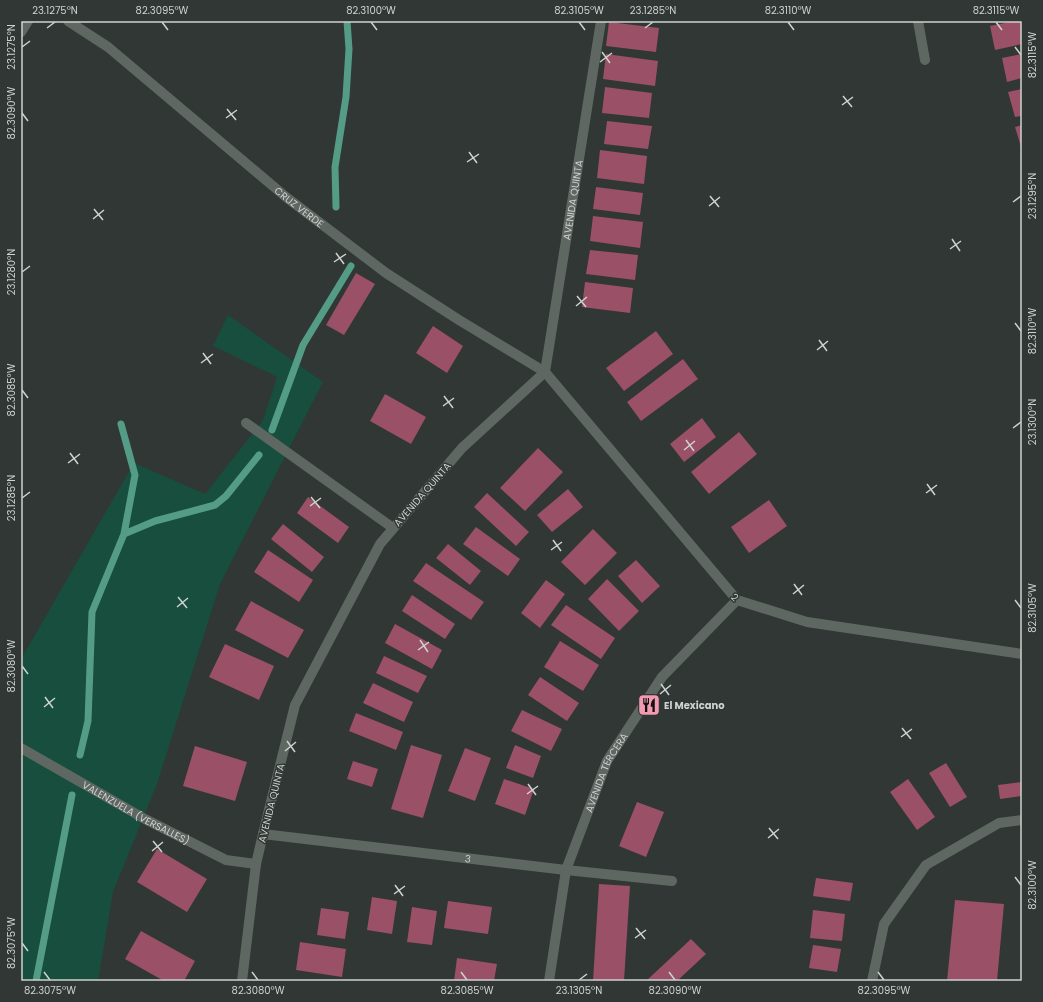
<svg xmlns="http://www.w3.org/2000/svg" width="1043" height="1002" font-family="Poppins,sans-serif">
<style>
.green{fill:#174e3d}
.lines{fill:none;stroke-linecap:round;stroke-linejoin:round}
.stream{stroke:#549c86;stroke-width:7}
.building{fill:#9a5067}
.lane{stroke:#5f6763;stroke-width:10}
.street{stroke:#5f6763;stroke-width:10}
.secondary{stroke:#5f6763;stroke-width:10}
.ticks{fill:none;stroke:#ced2d0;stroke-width:1.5}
.labels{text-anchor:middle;stroke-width:3;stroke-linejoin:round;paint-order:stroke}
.street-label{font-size:10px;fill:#ced2d0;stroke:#303734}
.poi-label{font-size:10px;font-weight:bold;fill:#ced2d0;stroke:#303734;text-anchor:start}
.neatline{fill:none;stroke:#ced2d0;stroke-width:1.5}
.ticks-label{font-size:10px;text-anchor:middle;fill:#ced2d0}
</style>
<rect width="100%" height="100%" fill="#303734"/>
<path class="green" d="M228,315L323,382L220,584L157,784L113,892L98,981H21V659L134,463L205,494L263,420L277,377L213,346Z"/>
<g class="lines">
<path class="stream" d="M336,207L335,167L346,97L349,49L347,21
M272,430L303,345L351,266
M124,534L155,521L215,505L226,496L259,455
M80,755L88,721L92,612L124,534L135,475L121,424
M36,981L72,795"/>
</g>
<path class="building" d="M1014,21H1022V44L995,50L990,26Z
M609,22L659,28L656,52L606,46Z
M606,54L658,61L655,86L603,79Z
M1022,54V78L1007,82L1002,58Z
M605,87L652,93L649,118L602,113Z
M1022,89V116L1015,117L1008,92Z
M607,121L652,126L648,149L604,144Z
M1022,125V150L1015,127Z
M600,150L647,156L644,184L597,178Z
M596,187L643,193L640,215L593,209Z
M593,216L643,222L640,248L590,241Z
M590,250L638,255L635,280L586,274Z
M356,273L375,284L344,335L326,325Z
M585,282L633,288L630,313L582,307Z
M433,326L463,346L447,373L416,353Z
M656,331L673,354L624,391L606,368Z
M683,359L698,379L641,421L627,402Z
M385,394L426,417L411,444L370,421Z
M702,418L716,437L684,462L670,444Z
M739,432L757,454L709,494L691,472Z
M538,448L563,472L525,511L500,488Z
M568,489L583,507L552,532L537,515Z
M487,493L529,532L516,546L474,507Z
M308,497L349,527L338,543L297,513Z
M769,500L787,526L749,553L731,527Z
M283,524L324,557L312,572L271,539Z
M476,527L520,559L508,576L463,544Z
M593,529L617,553L585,585L561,562Z
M448,544L481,571L470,585L436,558Z
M268,550L313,580L299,602L254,572Z
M636,560L660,586L642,603L618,576Z
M426,563L484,602L471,620L413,581Z
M607,579L639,611L619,631L588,599Z
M546,580L565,594L540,628L521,613Z
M412,595L455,624L445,639L402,611Z
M251,601L304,630L288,658L235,630Z
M566,605L615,638L601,659L551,625Z
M395,624L442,650L432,669L385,643Z
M560,641L599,665L583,691L544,667Z
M225,644L274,666L259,700L209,677Z
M384,656L427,676L418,693L376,673Z
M540,677L579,703L567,721L528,695Z
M373,683L413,702L404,722L363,703Z
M522,710L562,729L551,751L511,731Z
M356,713L403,732L396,750L349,731Z
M411,745L442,755L423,818L391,809Z
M515,745L541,756L533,778L506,768Z
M195,746L247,762L235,801L183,786Z
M465,748L491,758L475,801L448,791Z
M353,761L378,769L372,787L347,779Z
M946,763L967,797L950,807L929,773Z
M504,779L534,789L525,815L495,804Z
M908,779L935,817L917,830L890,792Z
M1022,782V796L1000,799L998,785Z
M637,802L664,812L646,857L619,846Z
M157,849L207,879L187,912L137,882Z
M816,878L853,883L850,901L813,896Z
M599,884L630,886L624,981H593Z
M372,897L397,901L392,934L367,930Z
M955,900L1004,904L997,981H947Z
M448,901L492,907L488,934L444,928Z
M412,907L437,911L432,945L407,942Z
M321,908L349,912L345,939L317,935Z
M813,910L845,914L842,941L810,938Z
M141,931L195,961L184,981H164L125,959Z
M691,939L706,954L677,981H646Z
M300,942L346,949L342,977L296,970Z
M813,945L841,949L837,972L809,968Z
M457,958L497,964L494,981H454Z"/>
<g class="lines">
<path class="lane" d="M918,21L925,60
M246,423L393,528"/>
<g class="street">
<path id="s1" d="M68,21L108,47L286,197L386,273L459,320L545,372L462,448L380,544L295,705L263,834"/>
<path d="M21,32L28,21"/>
<path d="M737,600L807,622L1022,654"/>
<path d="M566,870L672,881"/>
<path d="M242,981L256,864"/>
<path d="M872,981L884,924L926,865L999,823L1022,820"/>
</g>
<g class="secondary">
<path id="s2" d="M21,748L145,819L226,860L256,864L263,834L566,870"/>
<path id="s3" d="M549,981L566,870L607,761L662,677L737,600L545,372L601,21"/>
</g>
</g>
<path class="ticks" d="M162,22L168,30M371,22L377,30M579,22L585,30M788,22L794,30M996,22L1002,30M47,28L55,22M645,28L653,22M22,47L30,41M1015,47L1021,55M602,52L610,63M600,62L612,53M843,96L852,107M842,105L853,97M227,109L236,120M22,113L28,121M226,118L237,110M469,152L477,163M467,162L479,154M710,196L719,207M1013,202L1021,196M709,206L720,197M94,209L103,220M93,219L104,210M952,239L960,251M950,249L961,241M336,253L344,264M334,262L346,254M22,272L30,266M577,296L586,307M576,306L587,297M1015,323L1021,331M819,340L827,351M817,350L828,341M203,353L211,364M201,363L213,354M22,390L28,398M444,396L453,408M443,406L454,398M1013,428L1021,422M686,440L694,451M684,450L695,441M70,453L78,464M68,463L80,454M927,484L935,495M926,493L937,485M311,497L320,508M22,498L30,492M310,506L321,498M553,540L561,551M551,550L562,542M794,584L802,595M793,594L804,585M178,597L187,608M1015,600L1021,608M177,607L188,598M420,640L428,652M418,650L429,642M22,666L28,674M661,684L669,695M660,694L671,685M45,697L53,708M44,707L55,698M902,728L911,739M901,737L912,729M287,741L295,752M285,751L296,742M528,784L536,795M527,794L538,786M769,828L778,839M768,838L779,829M153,841L162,852M152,851L163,842M1015,877L1021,885M395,885L403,896M394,894L405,886M636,928L645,939M635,938L646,930M22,943L28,951M44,972L50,980M252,972L258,980M461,972L467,980M669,972L675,980M878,972L884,980M579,980L587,974"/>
<defs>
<g id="restaurant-square" transform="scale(1.15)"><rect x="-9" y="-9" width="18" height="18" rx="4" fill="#f19ab2" stroke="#303734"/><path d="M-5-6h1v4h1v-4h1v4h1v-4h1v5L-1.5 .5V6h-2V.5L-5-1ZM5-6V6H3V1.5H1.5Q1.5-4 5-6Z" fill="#111"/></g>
</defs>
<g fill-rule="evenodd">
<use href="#restaurant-square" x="649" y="705"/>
</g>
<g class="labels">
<g class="street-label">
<text dy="4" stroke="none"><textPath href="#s3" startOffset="909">AVENIDA QUINTA</textPath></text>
<text dy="4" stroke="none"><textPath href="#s1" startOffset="297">CRUZ VERDE</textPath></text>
<text transform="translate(422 494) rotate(-49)" y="4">AVENIDA QUINTA</text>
<text transform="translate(735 597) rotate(42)" y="4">2</text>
<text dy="4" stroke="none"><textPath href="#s3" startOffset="218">AVENIDA TERCERA</textPath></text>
<text transform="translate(271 803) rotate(-76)" y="4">AVENIDA QUINTA</text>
<text dy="4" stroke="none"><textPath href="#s2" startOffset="132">VALENZUELA (VERSALLES)</textPath></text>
<text dy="4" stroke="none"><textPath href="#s2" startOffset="501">3</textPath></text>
</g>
<g class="poi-label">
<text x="664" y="709">El Mexicano</text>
</g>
</g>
<rect width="1043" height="1002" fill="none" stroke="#303734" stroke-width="44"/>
<rect x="22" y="22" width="999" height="958" class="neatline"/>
<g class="ticks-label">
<text x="55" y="14">23.1275°N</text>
<text x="162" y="14">82.3095°W</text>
<text x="371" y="14">82.3100°W</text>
<text x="579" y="14">82.3105°W</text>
<text x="653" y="14">23.1285°N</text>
<text x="788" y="14">82.3110°W</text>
<text x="996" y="14">82.3115°W</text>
<text transform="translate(11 47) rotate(-90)" y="4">23.1275°N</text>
<text transform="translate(1032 55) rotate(-90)" y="4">82.3115°W</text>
<text transform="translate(11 113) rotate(-90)" y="4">82.3090°W</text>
<text transform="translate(1032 196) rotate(-90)" y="4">23.1295°N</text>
<text transform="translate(11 272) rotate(-90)" y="4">23.1280°N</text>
<text transform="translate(1032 331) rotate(-90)" y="4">82.3110°W</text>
<text transform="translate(11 390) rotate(-90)" y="4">82.3085°W</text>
<text transform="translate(1032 422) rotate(-90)" y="4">23.1300°N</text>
<text transform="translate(11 498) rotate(-90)" y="4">23.1285°N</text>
<text transform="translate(1032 608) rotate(-90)" y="4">82.3105°W</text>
<text transform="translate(11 666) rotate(-90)" y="4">82.3080°W</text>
<text transform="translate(1032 885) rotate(-90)" y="4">82.3100°W</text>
<text transform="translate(11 943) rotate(-90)" y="4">82.3075°W</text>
<text x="50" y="994">82.3075°W</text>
<text x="258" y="994">82.3080°W</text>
<text x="467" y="994">82.3085°W</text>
<text x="579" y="994">23.1305°N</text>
<text x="675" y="994">82.3090°W</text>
<text x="884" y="994">82.3095°W</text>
</g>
</svg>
